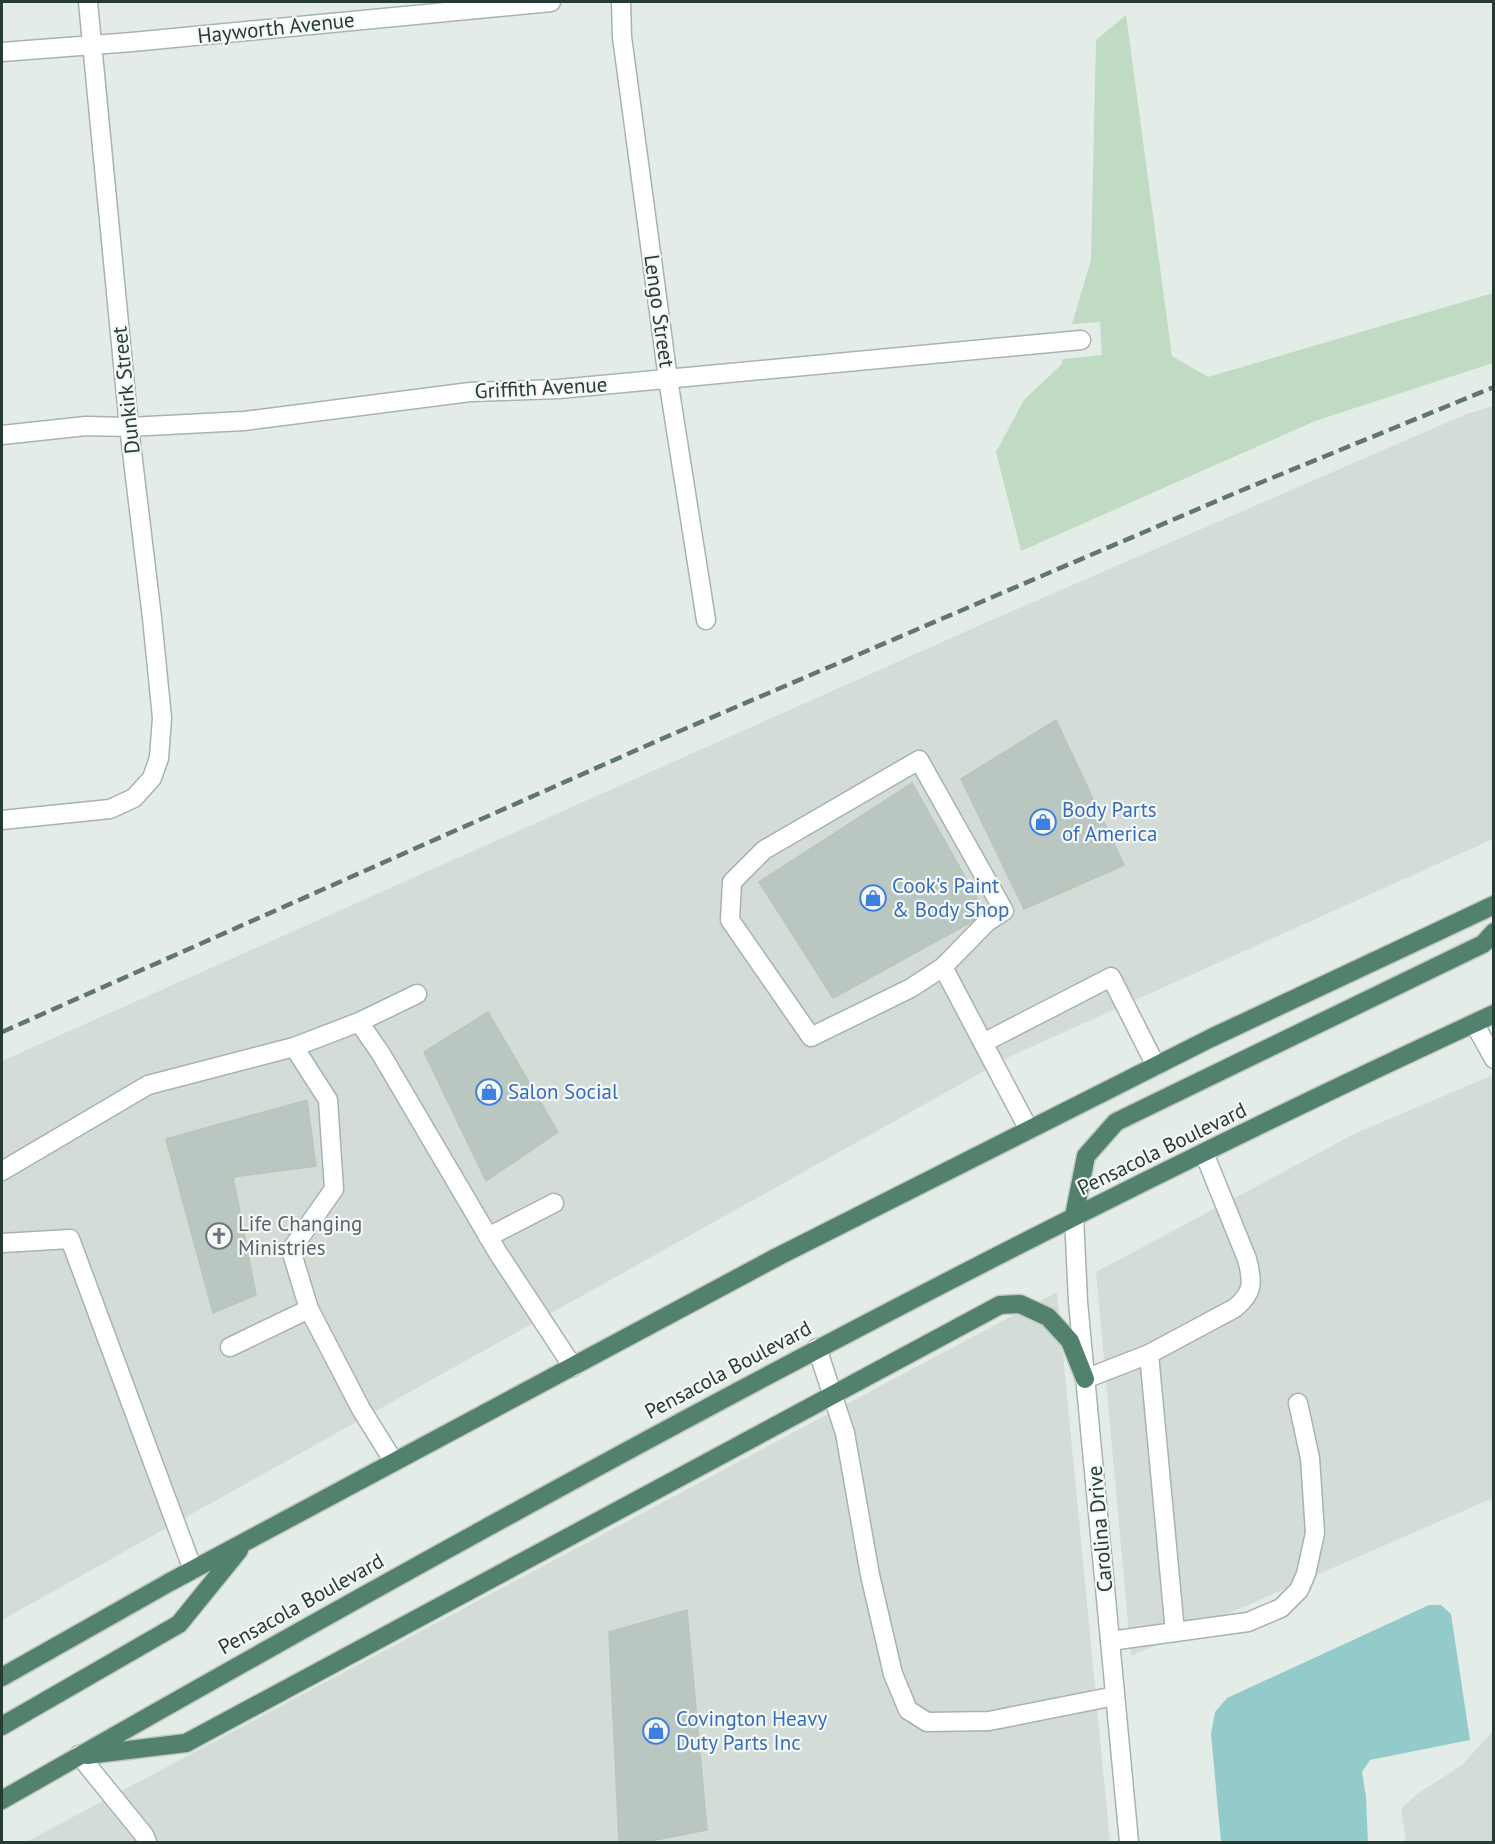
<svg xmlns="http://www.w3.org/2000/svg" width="1495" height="1844" font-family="'PT Sans',sans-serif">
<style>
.built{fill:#d3dcd6}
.green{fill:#c0dbc3}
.water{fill:#93cbca}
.building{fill:#bac7c0;stroke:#b8c5bd;stroke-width:1.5}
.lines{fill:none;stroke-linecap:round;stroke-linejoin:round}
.service-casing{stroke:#a7b4ad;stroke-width:21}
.minor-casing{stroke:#a7b4ad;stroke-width:21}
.trunk-casing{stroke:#c2c8c6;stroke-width:21}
.service{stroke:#fff;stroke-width:18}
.minor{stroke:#fff;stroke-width:18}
.trunk{stroke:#52816e;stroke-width:18}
.rail{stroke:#60776d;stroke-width:4.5;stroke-dasharray:12 6;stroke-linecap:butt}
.labels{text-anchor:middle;stroke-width:4.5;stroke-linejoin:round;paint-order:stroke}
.street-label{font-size:21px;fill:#263c32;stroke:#f5f9f6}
.shop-label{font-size:21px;fill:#366cbe;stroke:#f5f9f6;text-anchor:start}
.worship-label{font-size:21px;fill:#5b616d;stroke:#f5f9f6;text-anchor:start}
</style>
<rect width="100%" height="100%" fill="#e4ece7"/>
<path class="built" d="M1493,406V839L1011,1056L2,1620V1061L987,622L1464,415Z
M1493,1075V1498L1131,1656L1096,1272L1356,1133Z
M1057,1292L1110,1842H26Z
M1493,1731V1842H1406L1401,1809L1417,1794L1462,1765Z"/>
<path class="green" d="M1126,15L1172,356L1208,377L1493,293V363L1315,421L1021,551L996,452L1024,400L1061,365L1063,359L1102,355L1100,322L1072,324L1091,260L1096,40Z"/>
<path class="water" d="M1429,1605H1441L1451,1614L1470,1740L1370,1760L1362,1772L1366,1797L1368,1842H1221L1211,1734L1215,1712L1227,1698Z"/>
<path class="building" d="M1056,720L1124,865L1024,909L961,779Z
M912,783L986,914L833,998L759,882Z
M488,1012L558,1132L486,1181L424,1052Z
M307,1100L316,1166L233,1177L256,1295L213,1313L166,1139Z
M687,1610L707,1830L645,1842H619L609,1632Z"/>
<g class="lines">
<g class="service-casing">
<path id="service" d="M943,967L911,988L811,1037L730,920L732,882L764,850L919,760L1004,911L987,922L943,967L1029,1130
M417,994L359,1022L381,1054L498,1253L573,1367
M1474,1023L1494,1059
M983,1043L1111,977L1156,1066
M294,1047L359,1022
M2,1171L148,1085L294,1047L328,1100L334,1189L291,1250L309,1309L361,1409L394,1462
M488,1237L554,1203
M2,1243L70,1239L193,1570
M230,1347L309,1309
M817,1348L845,1433L870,1575L893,1674L908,1710L927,1722L989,1721L1115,1696
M1149,1354L1175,1632
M1085,1379L1149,1354L1235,1308C1254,1292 1253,1282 1247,1259L1204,1153
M1110,1641L1248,1622L1281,1608L1299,1590L1306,1574L1315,1533L1310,1458L1298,1403
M79,1755L144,1835L147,1842"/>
</g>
<g class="minor-casing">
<path id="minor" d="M621,2L622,37L668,379L706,620
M2,52L132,42L551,2
M2,435L86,426L129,427L244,421L470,392L559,389L1081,340
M2,820L110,809L134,798L152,778L159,758L162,718L152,618L129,427L88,2
M1074,1216L1078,1302L1129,1842"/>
</g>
<g class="trunk-casing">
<path id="trunk" d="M1074,1216L1086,1156L1116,1122L1483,944L1494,932
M2,1677L170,1582L777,1257L1211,1038L1494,905
M2,1726L179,1624L239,1550
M87,1755L186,1743L1000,1305L1020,1304L1048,1317L1070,1341L1085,1379
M2,1800C490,1521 982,1250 1494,1014"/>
</g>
<use href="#service" class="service"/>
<use href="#minor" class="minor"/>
<use href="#trunk" class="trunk"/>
<path class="rail" d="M2,1032L666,737L1240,491L1494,387"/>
</g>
<defs>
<g id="shop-ring" transform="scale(1.35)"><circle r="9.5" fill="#f5f9f6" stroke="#3f7fe0" stroke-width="1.5"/><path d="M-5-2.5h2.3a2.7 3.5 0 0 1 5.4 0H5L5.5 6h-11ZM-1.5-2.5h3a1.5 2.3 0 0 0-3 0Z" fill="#3f7fe0"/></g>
<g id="church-ring" transform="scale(1.35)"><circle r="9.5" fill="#f5f9f6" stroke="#6b7280" stroke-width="1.5"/><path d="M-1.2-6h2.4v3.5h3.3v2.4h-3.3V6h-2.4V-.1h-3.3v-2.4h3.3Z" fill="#6b7280"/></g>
</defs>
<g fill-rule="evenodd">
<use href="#shop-ring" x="1043" y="822"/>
<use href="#shop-ring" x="873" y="898"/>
<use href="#shop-ring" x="489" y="1092"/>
<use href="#church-ring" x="219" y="1236"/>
<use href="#shop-ring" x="656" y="1731"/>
</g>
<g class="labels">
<g class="street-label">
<text transform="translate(276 28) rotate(-6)" y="7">Hayworth Avenue</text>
<text transform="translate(659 311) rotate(82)" y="7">Lengo Street</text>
<text transform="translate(541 388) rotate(-3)" y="7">Griffith Avenue</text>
<text transform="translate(126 390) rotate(-96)" y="7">Dunkirk Street</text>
<text transform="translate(1162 1149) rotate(-26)" y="7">Pensacola Boulevard</text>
<text transform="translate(728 1370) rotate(-28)" y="7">Pensacola Boulevard</text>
<text transform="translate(1100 1529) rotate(-95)" y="7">Carolina Drive</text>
<text transform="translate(301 1604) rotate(-29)" y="7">Pensacola Boulevard</text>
</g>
<g class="shop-label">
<text x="1062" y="817">Body Parts<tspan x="1062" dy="24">of America</tspan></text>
<text x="892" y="893">Cook's Paint<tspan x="892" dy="24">&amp; Body Shop</tspan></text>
<text x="508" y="1099">Salon Social</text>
<text x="676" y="1726">Covington Heavy<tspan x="676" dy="24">Duty Parts Inc</tspan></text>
</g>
<g class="worship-label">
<text x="238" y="1231">Life Changing<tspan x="238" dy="24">Ministries</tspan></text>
</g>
</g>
<rect width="1495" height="1844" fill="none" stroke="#263c32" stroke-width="6"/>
</svg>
